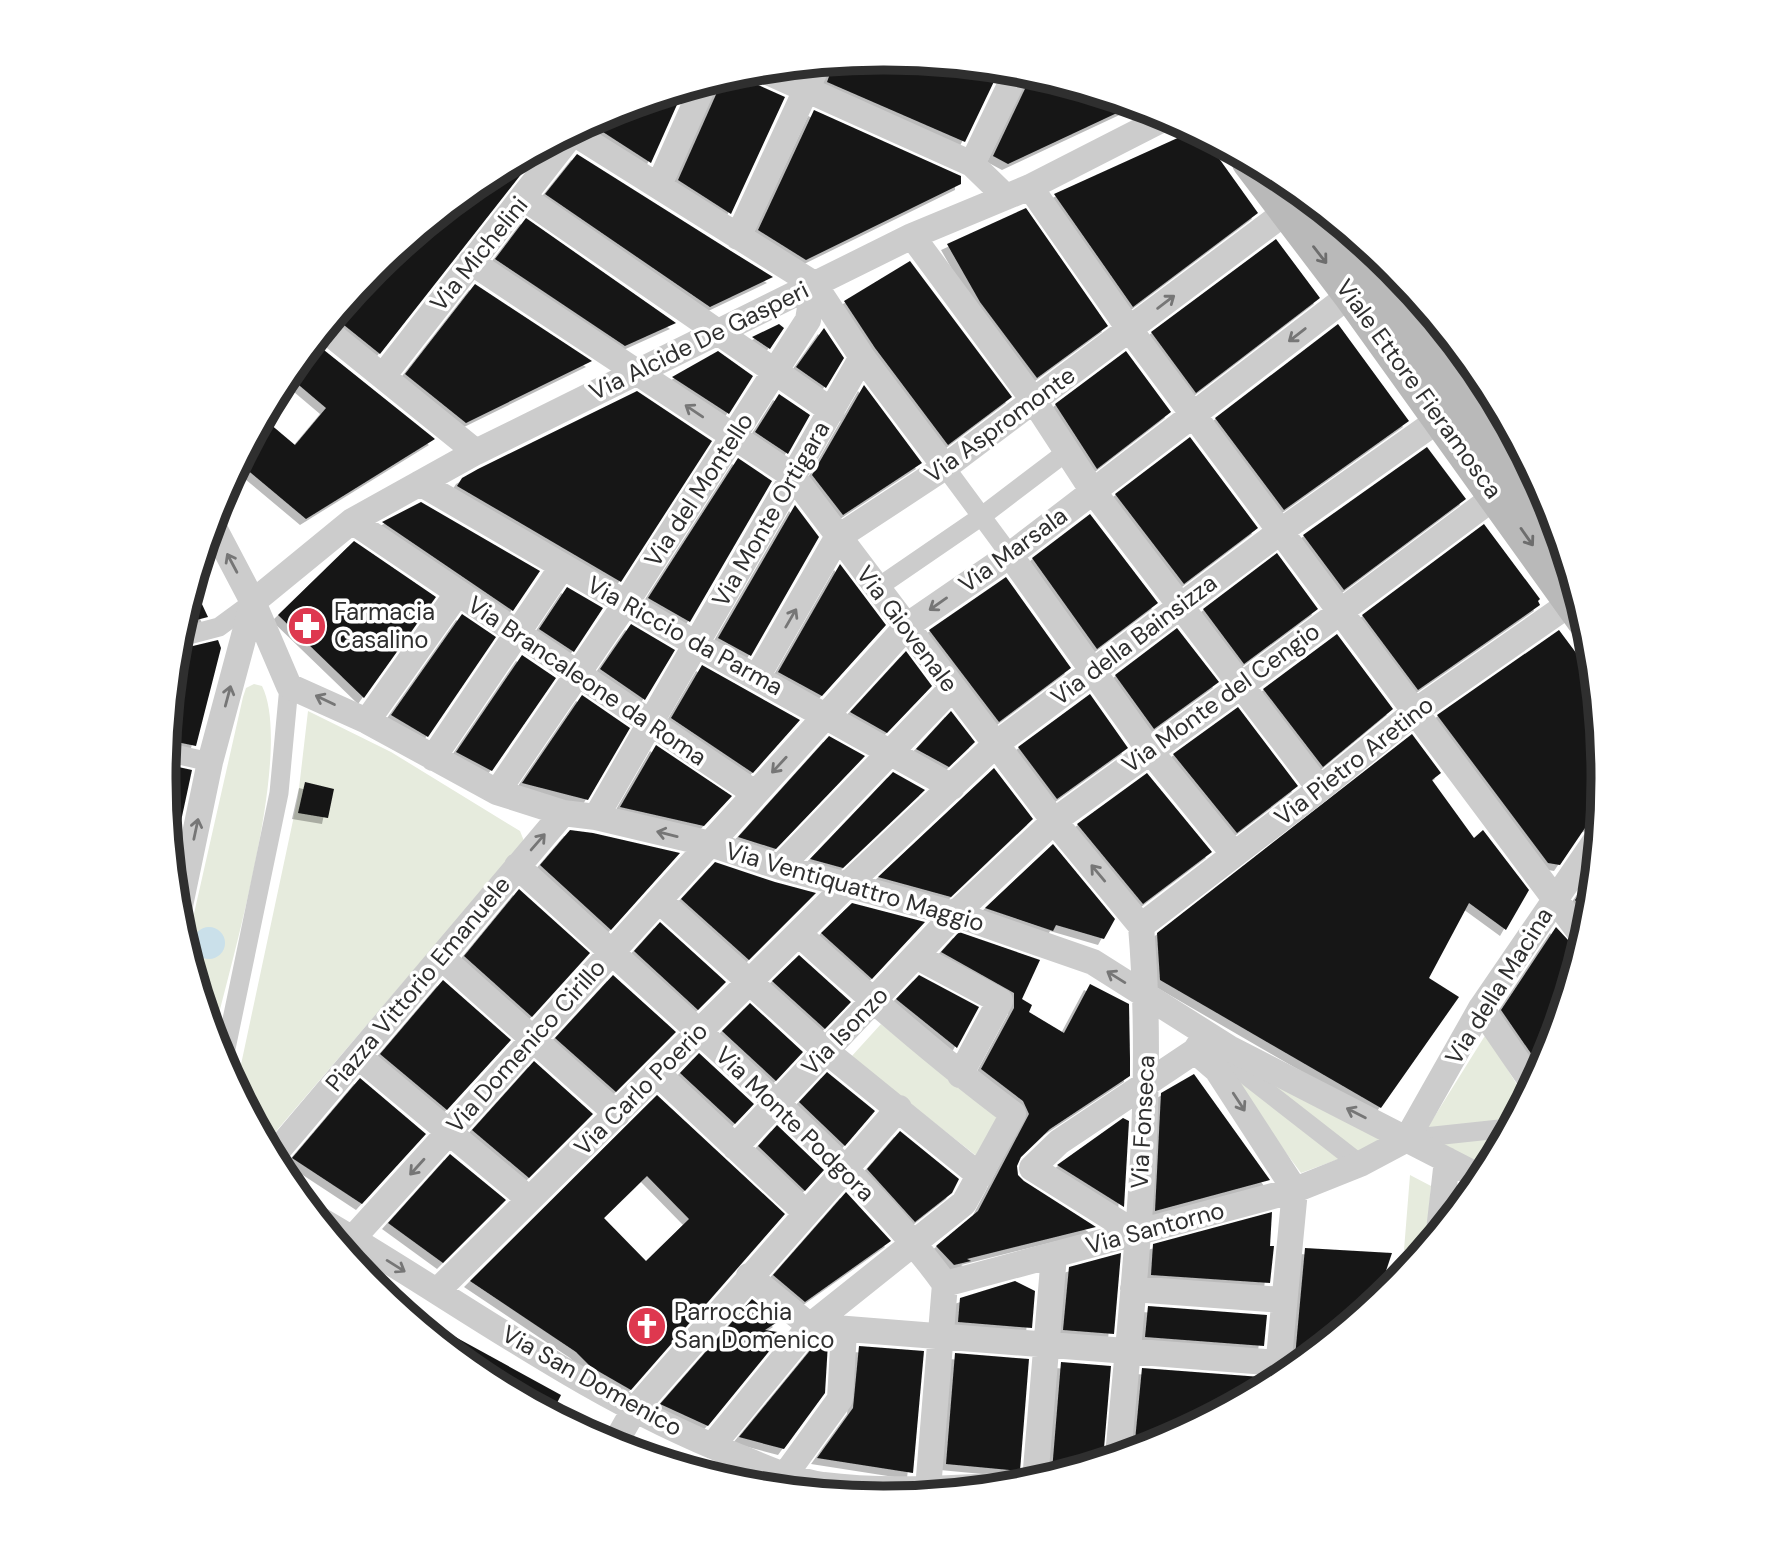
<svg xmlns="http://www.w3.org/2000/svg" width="1767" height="1556" font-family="'DM Sans',sans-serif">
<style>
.green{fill:#e6ebdd}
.water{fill:#cae0ea}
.building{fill:#161616;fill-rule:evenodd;filter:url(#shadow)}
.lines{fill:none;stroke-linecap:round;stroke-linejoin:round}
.pedestrian{stroke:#ccc;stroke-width:19}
.minor{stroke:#ccc;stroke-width:26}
.secondary{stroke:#b9b9b9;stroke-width:37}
.oneway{stroke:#6d6d6d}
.oneway2{stroke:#767676}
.labels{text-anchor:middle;stroke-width:7;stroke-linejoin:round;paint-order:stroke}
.street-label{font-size:24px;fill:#2f2f2f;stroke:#fff}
.poi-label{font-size:24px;fill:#2f2f2f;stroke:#fff;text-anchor:start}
.rim{fill:none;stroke:#2f2f2f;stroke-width:9}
</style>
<defs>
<filter id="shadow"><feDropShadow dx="-6" dy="6" stdDeviation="0" flood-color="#0004"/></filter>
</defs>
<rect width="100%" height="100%" fill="#fff"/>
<path class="green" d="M254,684L262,686C294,750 231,962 213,1038L186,949L243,697L246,688Z
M308,711L391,752L520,831L524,841L266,1143L236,1088L298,797Z
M881,1024L1001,1120L979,1158L851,1057Z
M1486,1034L1525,1098L1486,1171L1421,1138Z
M1226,1053L1393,1139L1301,1173L1220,1064Z
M1410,1175L1431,1186L1426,1247L1421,1253L1404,1250Z"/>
<path class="water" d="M193 943a16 16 0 1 1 32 0a16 16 0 1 1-32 0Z"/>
<path class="building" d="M884,58L1000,69L965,142L827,82L834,63Z
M747,71L756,84L785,97L731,214L678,180L718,90V79Z
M1032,74L1079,88L1134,105L1008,164L993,156Z
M684,89L651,163L589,123L608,112Z
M814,110L961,176V184L806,260L758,230Z
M1193,131L1203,136L1258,213L1133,307L1054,194Z
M541,149L380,354L334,317L374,268L484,179Z
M577,154L731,251L773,277L710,307L545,194Z
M1026,208L1108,326L1037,378L980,302L947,244Z
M526,218L676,323L625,346L495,259Z
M1276,239L1320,298L1196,393L1151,332Z
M910,261L1012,397L948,445L875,348L844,301Z
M475,284L592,361L466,423L405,374Z
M779,324L784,328L770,349L752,337Z
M1338,324L1409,421L1284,510L1215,418Z
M824,328L844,358L826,388L796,367Z
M314,342L435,439L306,519L239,463L263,418L295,445L326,408L287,375Z
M718,351L753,376L729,414L672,377Z
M1126,351L1171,412L1097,469L1055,404Z
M864,385L922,463L843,515L812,475Z
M637,391L712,441L621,582L457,486L462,478L478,469Z
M779,394L810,415L788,454L755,432Z
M1190,437L1258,528L1184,584L1115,494Z
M1427,447L1466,499L1344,590L1303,535Z
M738,458L772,481L690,622L648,598Z
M421,502L540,571L513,611L382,522Z
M795,505L819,537L751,656L718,638Z
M1090,514L1158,603L1097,649L1032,558Z
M1484,524L1540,599L1538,601L1540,605L1418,690L1362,615Z
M354,541L436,597L364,698L278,615Z
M1277,553L1318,609L1244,664L1203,609Z
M840,564L886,625L822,696L778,672Z
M1006,577L1071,668L999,722L929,630Z
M193,585L208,617L181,624Z
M567,587L603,608L574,652L539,629Z
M462,614L496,637L428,737L391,715Z
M631,624L675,650L645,700L600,669Z
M1177,628L1219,682L1154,729L1115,675Z
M1559,630L1594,677L1604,778L1599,821L1585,828L1560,865L1548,863L1437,715Z
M1337,634L1393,709L1323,767L1263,689Z
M218,640L221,648L196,746L167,740L176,650Z
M906,651L932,686L887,733L850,712Z
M522,655L556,678L492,771L456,752Z
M702,665L800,720L753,773L671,718Z
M1090,694L1128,748L1057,799L1018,747Z
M582,695L630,728L588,800L522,783Z
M1238,707L1298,786L1237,833L1173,754Z
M951,711L975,742L949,767L916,749Z
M1412,734L1441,773L1432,780L1474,838L1483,830L1529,890L1506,930L1469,903L1429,978L1459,997L1381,1108L1160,980L1157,933Z
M829,736L865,756L776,849L738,837Z
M656,745L732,796L704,826L620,807Z
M165,764L192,770L175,849L170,848Z
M994,768L1033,819L951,897L878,877Z
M893,772L925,790L843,868L810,859Z
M1147,773L1212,852L1143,904L1077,824Z
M305,782L334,789L328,818L298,813Z
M570,830L593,833L680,853L611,930L540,865Z
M1053,844L1115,919L1104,939L1056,925L1053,931L985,908Z
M715,862L775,882L816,893L749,960L681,899Z
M1594,873L1590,919L1575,900Z
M519,889L590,953L532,1017L464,956Z
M852,903L925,922L872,979L821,933Z
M660,922L726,982L698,1010L634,951Z
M1556,927L1580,953L1549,1054L1541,1068L1501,1010Z
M959,932L1040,960L1022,999L1032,1005L1029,1012L1064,1033L1090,984L1129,1004L1130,1058V1076L1050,1129L1021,1157L1017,1166L1018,1175L1024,1181L1096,1227L967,1259L971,1261L954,1265L936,1246L978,1211L1029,1114L1023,1101L981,1069L1014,1008V993L941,952Z
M799,955L851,1002L825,1029L772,981Z
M613,975L676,1032L616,1092L555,1038Z
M919,975L979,1007L957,1048L896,999Z
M443,980L511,1040L447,1110L380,1054Z
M750,1003L803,1052L776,1081L722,1031Z
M699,1053L754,1104L735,1124L680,1073Z
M534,1061L593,1114L529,1178L472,1130Z
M827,1072L875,1111L845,1146L799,1102Z
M1194,1074L1270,1180L1155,1211L1161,1093Z
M360,1078L426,1134L362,1204L292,1158Z
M657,1095L785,1214L631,1390L591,1367L576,1352L470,1281ZM647,1176L689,1219L646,1261L604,1218Z
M1123,1118L1129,1121L1124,1207L1057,1165Z
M777,1125L824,1170L805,1191L758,1146Z
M900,1131L959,1179L952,1193L915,1222L867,1169Z
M450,1154L506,1200L443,1263L388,1223Z
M846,1192L891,1241L805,1302L773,1275Z
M1272,1212L1270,1246H1274L1270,1283L1151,1275L1153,1244Z
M1305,1248L1392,1253L1376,1301L1294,1368Z
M1121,1253L1114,1334L1063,1330L1069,1267Z
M1015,1281L1035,1291L1032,1328L958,1322L960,1298Z
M752,1299L779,1321L765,1330L784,1333L708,1426L660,1404Z
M1148,1306L1267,1315L1264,1346L1145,1337Z
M448,1333L561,1395L552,1413L483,1377L442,1343Z
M817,1342L828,1343L825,1393L784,1449L739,1437Z
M859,1346L924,1351L913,1473L817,1458L853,1408Z
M955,1353L1029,1359L1020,1471L946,1464Z
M1061,1362L1111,1366L1103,1460L1065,1472L1052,1471Z
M1142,1368L1261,1377L1264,1387L1159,1444L1134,1451Z"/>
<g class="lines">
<path class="pedestrian" d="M945,467L1010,555
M877,588L982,516L1065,453
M177,638L219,627L253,602
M166,752L210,762
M1224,1058L1360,1164
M223,1063L279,793L289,686
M1406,1139L1509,1128"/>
<path class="minor" d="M763,70L972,164L1006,197
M572,132L814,284L862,357L945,467
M972,164L1017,71
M659,185L704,84
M1030,187L1130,330L1584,938
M524,198L832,411
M912,236L1034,401L1092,490L1320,789
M738,237L818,64
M471,262L793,476L1054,821L1141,926
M324,329L476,452
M383,376L575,130
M420,483L696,644L952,787
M352,521L753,792
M212,524L253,602L289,686L367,721L497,792L563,813L596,817L710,844L780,867L955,914L1093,962L1229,1048L1482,1178
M1010,555L1150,751L1233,853
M253,602L352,521L476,452L912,236L1030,187L1167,117
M757,677L837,538L945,467L1287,211
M367,721L457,594
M433,758L562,567
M497,792L626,603L808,320L814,284
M596,817L862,357
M517,866C588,930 658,995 729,1059C805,1129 884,1200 945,1284L1295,1190L1360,1164L1407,1139L1481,1008L1598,837
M780,867L952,688
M660,901L826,1051L980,1176
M177,920L210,762L253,602
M1141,926L1320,789L1417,710L1572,602
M916,956L1000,1001L960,1075
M441,957L617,1114
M1481,1008L1533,1084
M1195,1051L1217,1070L1295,1190L1277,1379
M358,1056L529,1199
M658,1074L806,1213
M735,1147L955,914L1054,821L1242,685L1497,495
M273,1156L563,813
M317,1218C454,1297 584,1396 732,1454C761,1466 791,1480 823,1485C885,1493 951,1488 1014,1485
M1439,1231L1447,1160
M1137,1234L1032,1168L1059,1142L1195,1051L1205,1036
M343,1249L908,625L1010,555L1351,294
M749,1276L810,1326L1278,1363
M1133,1289L1282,1300
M437,1291L846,886L996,744L1281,531L1441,418
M614,1445L634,1410L899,1108
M712,1446L810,1326L964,1203L1013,1114C938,1058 868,997 799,934
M1118,1456C1134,1280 1156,1102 1141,926
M785,1475L840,1399L844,1331
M1035,1481L1054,1255
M928,1489L945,1284"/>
<path class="secondary" d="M1250,161L1351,294L1585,620
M1343,228L1553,516"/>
</g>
<defs><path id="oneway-shaft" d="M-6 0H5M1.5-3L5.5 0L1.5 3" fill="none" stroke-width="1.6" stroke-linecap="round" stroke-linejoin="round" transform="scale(1.75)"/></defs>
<g class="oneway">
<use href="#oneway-shaft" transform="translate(1320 255) rotate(52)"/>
<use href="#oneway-shaft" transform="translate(1527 537) rotate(55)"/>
</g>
<g class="oneway2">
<use href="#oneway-shaft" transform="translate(1166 302) rotate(-37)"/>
<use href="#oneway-shaft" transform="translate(1297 335) rotate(142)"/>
<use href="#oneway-shaft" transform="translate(694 411) rotate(-146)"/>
<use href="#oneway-shaft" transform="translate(232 563) rotate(-118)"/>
<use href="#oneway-shaft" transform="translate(938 604) rotate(145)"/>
<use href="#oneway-shaft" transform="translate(791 618) rotate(-60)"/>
<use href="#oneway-shaft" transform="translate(228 696) rotate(-75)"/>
<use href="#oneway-shaft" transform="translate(325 700) rotate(-154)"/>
<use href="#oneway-shaft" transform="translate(779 765) rotate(133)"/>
<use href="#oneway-shaft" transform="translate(196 829) rotate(-78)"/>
<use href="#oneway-shaft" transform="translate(667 834) rotate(-166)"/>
<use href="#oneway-shaft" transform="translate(538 842) rotate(-49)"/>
<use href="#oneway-shaft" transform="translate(1098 873) rotate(-130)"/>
<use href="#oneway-shaft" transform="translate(1116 977) rotate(-148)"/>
<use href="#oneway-shaft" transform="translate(1239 1102) rotate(57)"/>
<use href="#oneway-shaft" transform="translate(1356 1113) rotate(-153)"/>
<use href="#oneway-shaft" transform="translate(417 1167) rotate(132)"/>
<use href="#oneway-shaft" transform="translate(396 1266) rotate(32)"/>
</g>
<defs>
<g id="pharmacy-disc" transform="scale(2.0125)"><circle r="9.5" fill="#de384f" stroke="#fff"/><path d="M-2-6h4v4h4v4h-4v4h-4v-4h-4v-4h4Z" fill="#fff"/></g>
<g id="church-disc" transform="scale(2.0125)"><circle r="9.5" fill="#de384f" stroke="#fff"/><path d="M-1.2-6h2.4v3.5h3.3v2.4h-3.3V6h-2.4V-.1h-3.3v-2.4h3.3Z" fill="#fff"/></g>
</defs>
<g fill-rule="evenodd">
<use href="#pharmacy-disc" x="307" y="626"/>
<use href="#church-disc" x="647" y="1326"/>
</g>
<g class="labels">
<g class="street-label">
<text transform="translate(479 254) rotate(-51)" y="8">Via Michelini</text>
<text transform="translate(699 341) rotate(-26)" y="8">Via Alcide De Gasperi</text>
<text transform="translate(1419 389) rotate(54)" y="8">Viale Ettore Fieramosca</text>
<text transform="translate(1000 425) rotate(-36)" y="8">Via Aspromonte</text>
<text transform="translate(699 490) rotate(-57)" y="8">Via del Montello</text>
<text transform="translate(771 514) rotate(-60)" y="8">Via Monte Ortigara</text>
<text transform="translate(1013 550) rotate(-36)" y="8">Via Marsala</text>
<text transform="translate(907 629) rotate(53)" y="8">Via Giovenale</text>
<text transform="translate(685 636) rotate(29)" y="8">Via Riccio da Parma</text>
<text transform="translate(1134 640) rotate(-37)" y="8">Via della Bainsizza</text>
<text transform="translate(587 681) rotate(34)" y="8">Via Brancaleone da Roma</text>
<text transform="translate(1221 698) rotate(-36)" y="8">Via Monte del Cengio</text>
<text transform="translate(1354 761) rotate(-38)" y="8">Via Pietro Aretino</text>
<text transform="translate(855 887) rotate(16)" y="8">Via Ventiquattro Maggio</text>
<text transform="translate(418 984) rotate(-50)" y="8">Piazza Vittorio Emanuele</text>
<text transform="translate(1499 986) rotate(-58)" y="8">Via della Macina</text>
<text transform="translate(845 1031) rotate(-46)" y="8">Via Isonzo</text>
<text transform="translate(526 1046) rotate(-48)" y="8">Via Domenico Cirillo</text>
<text transform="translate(641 1089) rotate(-45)" y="8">Via Carlo Poerio</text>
<text transform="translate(1143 1122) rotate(-87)" y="8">Via Fonseca</text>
<text transform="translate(795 1124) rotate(44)" y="8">Via Monte Podgora</text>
<text transform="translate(1155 1228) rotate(-15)" y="8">Via Santorno</text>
<text transform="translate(592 1381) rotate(29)" y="8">Via San Domenico</text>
</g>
<g class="poi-label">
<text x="334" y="620">Farmacia<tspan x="334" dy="28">Casalino</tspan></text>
<text x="674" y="1320">Parrocchia<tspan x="674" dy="28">San Domenico</tspan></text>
</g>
</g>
<path d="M0 0H1767V1556H0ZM883 70H884A707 707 0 0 1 1591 777V779A707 707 0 0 1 884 1486H883A707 707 0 0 1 176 779V777A707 707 0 0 1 883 70Z" fill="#fff" fill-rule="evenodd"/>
<path class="rim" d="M883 70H884A707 707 0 0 1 1591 777V779A707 707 0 0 1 884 1486H883A707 707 0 0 1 176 779V777A707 707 0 0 1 883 70Z"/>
</svg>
